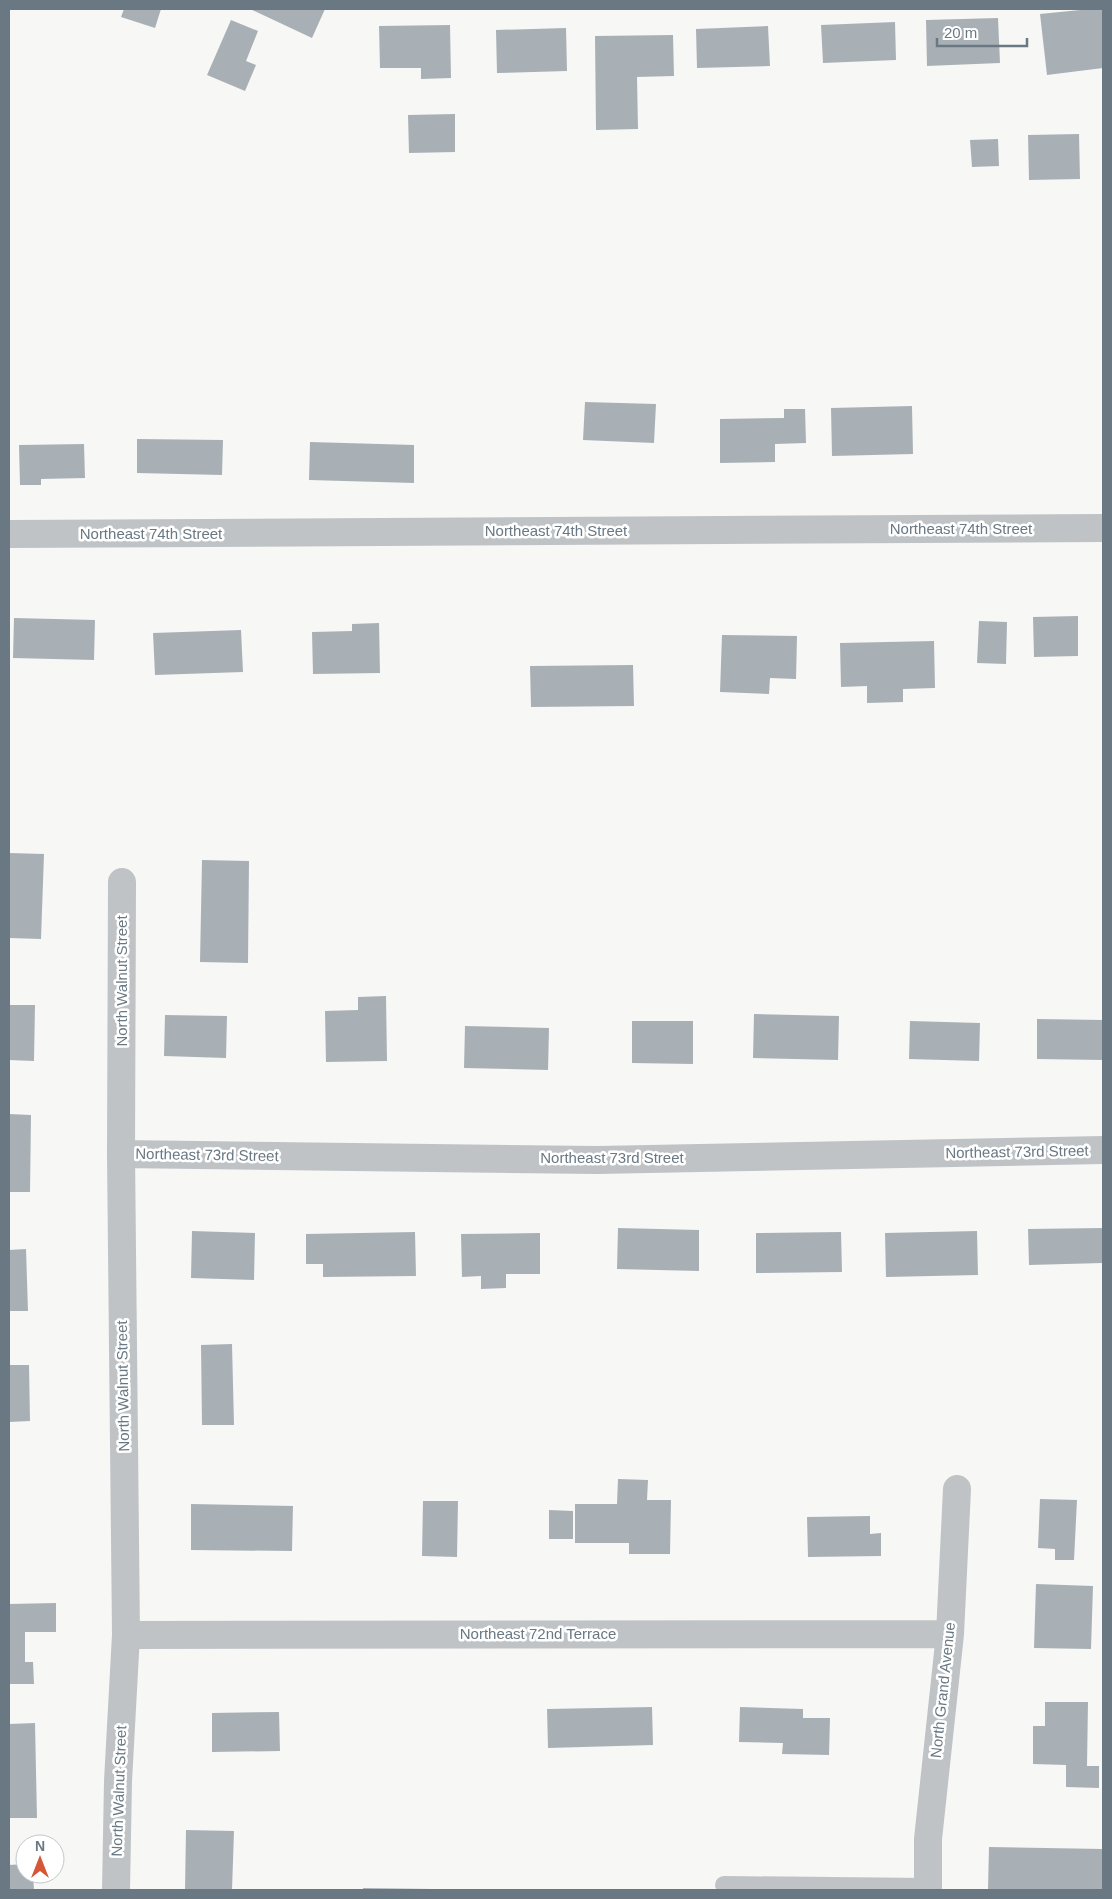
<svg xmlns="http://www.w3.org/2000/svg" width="1112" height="1899" font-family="Helvetica,sans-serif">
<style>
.building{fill:#a9b0b5}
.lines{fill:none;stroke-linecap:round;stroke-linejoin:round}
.service{stroke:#bfc3c6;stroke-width:18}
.minor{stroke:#bfc3c6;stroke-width:28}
.labels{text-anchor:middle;stroke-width:5;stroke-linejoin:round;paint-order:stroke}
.street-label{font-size:15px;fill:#697883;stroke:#fff}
</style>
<rect width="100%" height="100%" fill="#f7f7f5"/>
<path class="building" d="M124,9H161L155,28L121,17Z
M250,9H325L312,38Z
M1090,9H1103V68L1047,75L1040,14Z
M998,18L1000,63L927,66L926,20Z
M231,20L258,31L246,61L256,65L245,91L207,75Z
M895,22L896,60L823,63L821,25Z
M450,25L451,78L421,79V68H380L379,26Z
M768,26L770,66L697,68L696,29Z
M566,28L567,71L497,73L496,30Z
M673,35L674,76L637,77L638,129L596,130L595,36Z
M455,114V152L409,153L408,115Z
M1079,134L1080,179L1029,180L1028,135Z
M998,139L999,166L972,167L970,140Z
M585,402L656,404L654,443L583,440Z
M912,406L913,454L832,456L831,408Z
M784,409H805L806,443L775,444V462L720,463V419L784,418Z
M137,439L223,440L222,475L137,473Z
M310,442L414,445V483L309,480Z
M84,444L85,478L41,479V485H20L19,445Z
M1078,616V656L1034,657L1033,617Z
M14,618L95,620L94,660L13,658Z
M979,621L1007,622L1006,664L977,663Z
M379,623L380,673L313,674L312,632L352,631V624Z
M241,630L243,672L155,675L153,633Z
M722,635L797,636L796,679L770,678L769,694L720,692Z
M934,641L935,688L903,689V702L867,703V686L841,687L840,643Z
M633,665L634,706L531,707L530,666Z
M9,853L44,854L41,939L9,938Z
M202,860L249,861L248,963L200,962Z
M386,996L387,1061L326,1062L325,1011L358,1010V997Z
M9,1005H35L34,1061L9,1060Z
M754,1014L839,1016L838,1060L753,1058Z
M165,1015L227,1016L226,1058L164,1056Z
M1037,1019L1103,1020V1060L1037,1059Z
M632,1021H693V1064L632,1063Z
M910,1021L980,1023L979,1061L909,1059Z
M465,1026L549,1028L548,1070L464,1068Z
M9,1114L31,1115L30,1192H9Z
M618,1228L699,1230V1271L617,1269Z
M1103,1228V1263L1029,1265L1028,1229Z
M192,1231L255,1233L254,1280L191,1278Z
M977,1231L978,1275L886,1277L885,1233Z
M415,1232L416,1276L323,1277V1264H306V1234Z
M841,1232L842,1272L756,1273V1233Z
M540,1233V1274H506V1288L481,1289V1276L462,1277L461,1234Z
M26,1249L28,1311H9V1250Z
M232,1344L234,1425H202L201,1345Z
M9,1365H29L30,1421L9,1422Z
M618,1479L648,1480L647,1500H671L670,1554H629V1543H575V1504H617Z
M1040,1499L1077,1500L1074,1560H1055V1549L1038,1548Z
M423,1501H458L457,1557L422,1556Z
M191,1504L293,1506L292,1551L191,1550Z
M549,1510L573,1511V1539H549Z
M870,1516V1534L881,1533V1556L808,1557L807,1517Z
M1036,1584L1093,1586L1091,1649L1034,1648Z
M56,1603V1632H25V1662H33L34,1684H9V1604Z
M1045,1702H1088L1087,1766H1099V1788L1066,1787V1765L1033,1764V1726H1045Z
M652,1707L653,1745L548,1748L547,1709Z
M740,1707L803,1709V1718H830L829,1755L782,1754L783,1743L739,1742Z
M279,1712L280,1751L212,1752V1713Z
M35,1723L37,1818H9V1724Z
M186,1830L234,1831L232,1890H185Z
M989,1847L1103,1849V1890H988Z
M25,1864V1874H33L34,1890H9V1865Z
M363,1888L433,1889V1890H363Z"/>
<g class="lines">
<path class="service" d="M724,1885L928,1887"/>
<path class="minor" d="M9,534L1103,528
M121,1154L597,1160L1103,1150
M126,1635L950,1634
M116,1890L118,1781L126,1635L121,1154L122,882
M928,1890V1839L950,1634L957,1489"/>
</g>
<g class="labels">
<g class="street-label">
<text x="961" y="534">Northeast 74th Street</text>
<text x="556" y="536">Northeast 74th Street</text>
<text x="151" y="539">Northeast 74th Street</text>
<text transform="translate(122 981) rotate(-90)" y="5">North Walnut Street</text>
<text transform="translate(1017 1152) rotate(-1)" y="5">Northeast 73rd Street</text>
<text transform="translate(207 1155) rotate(1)" y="5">Northeast 73rd Street</text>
<text x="612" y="1163">Northeast 73rd Street</text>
<text transform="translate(123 1386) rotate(-91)" y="5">North Walnut Street</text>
<text x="538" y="1639">Northeast 72nd Terrace</text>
<text transform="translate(943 1690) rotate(-84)" y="5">North Grand Avenue</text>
<text transform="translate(119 1791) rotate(-88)" y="5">North Walnut Street</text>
</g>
</g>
<rect width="1112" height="1899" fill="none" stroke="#697883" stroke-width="20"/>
<g transform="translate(40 1859)"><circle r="24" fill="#ffffff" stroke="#c3c9cd"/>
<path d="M0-4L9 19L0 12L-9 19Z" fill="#d55737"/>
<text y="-8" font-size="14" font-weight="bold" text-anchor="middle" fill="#697883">N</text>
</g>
<path d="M937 38v8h90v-8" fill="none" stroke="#697883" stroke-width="2.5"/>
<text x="944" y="38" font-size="15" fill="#697883" stroke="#ffffff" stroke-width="4" paint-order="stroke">20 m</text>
</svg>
